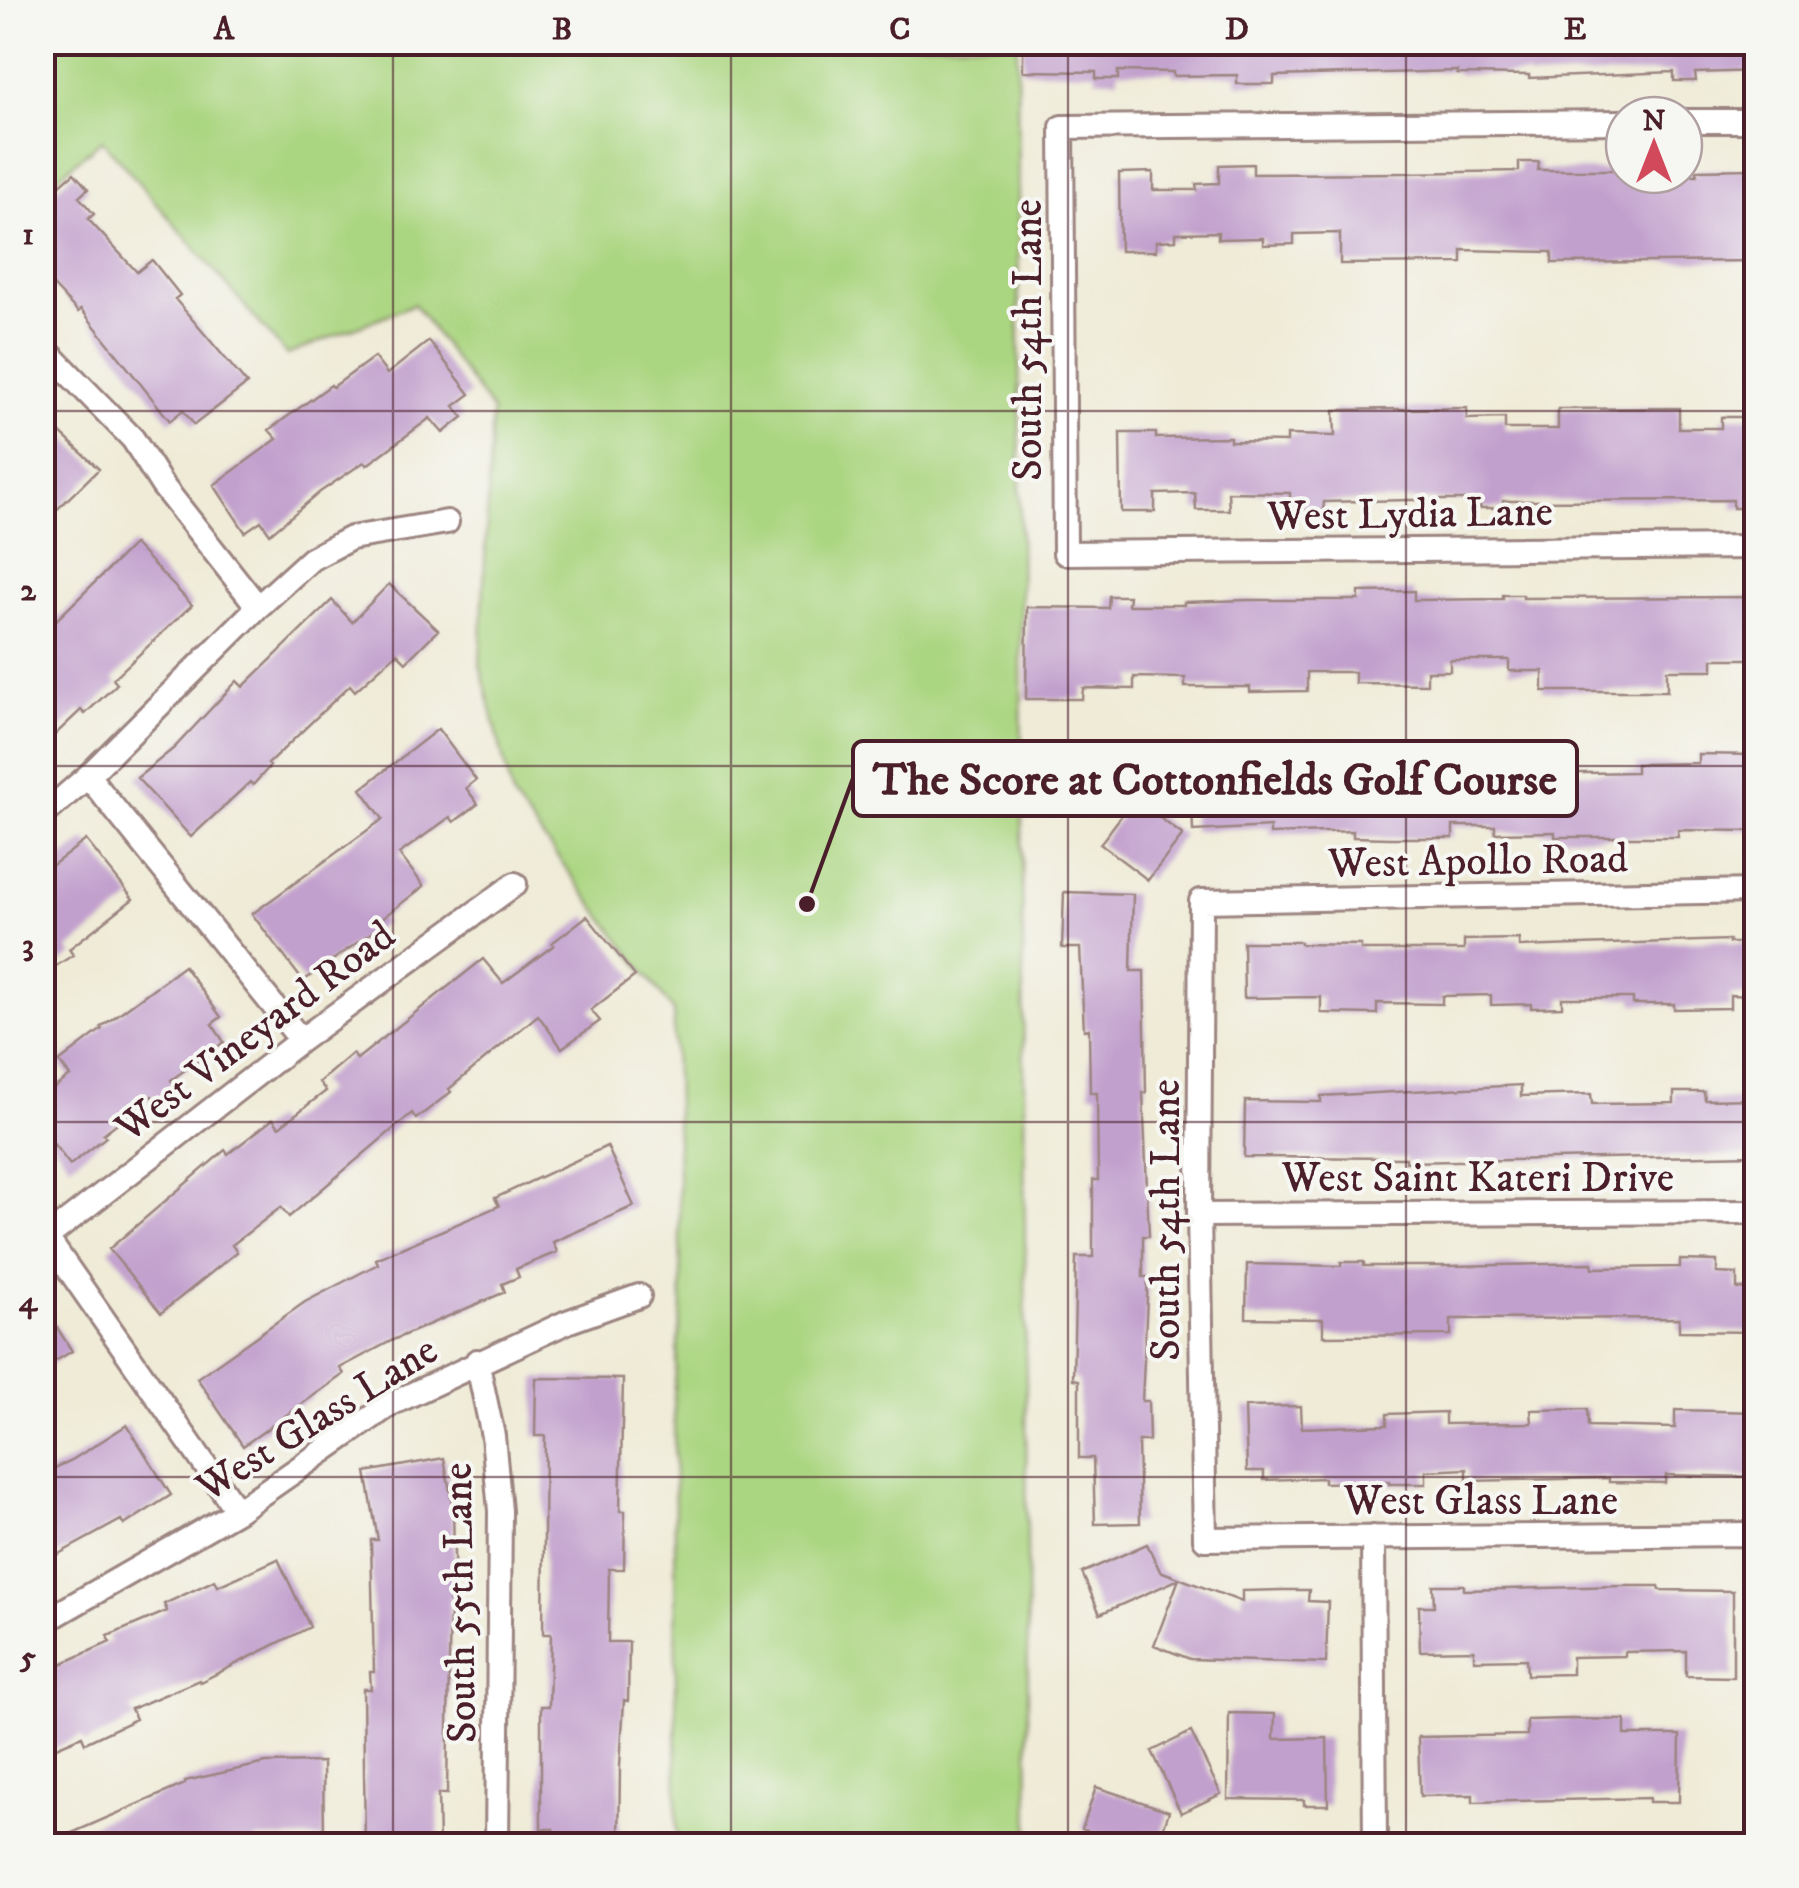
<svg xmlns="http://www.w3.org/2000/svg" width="1799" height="1888" font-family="'IM FELL DW Pica',serif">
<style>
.green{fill:#abd681;stroke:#7a7a56;stroke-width:2.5}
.building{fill:#c2a0cd}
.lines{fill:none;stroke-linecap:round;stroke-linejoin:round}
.minor-casing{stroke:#9c8581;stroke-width:28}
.minor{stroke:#fff;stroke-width:22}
.grid{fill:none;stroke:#4a1f2b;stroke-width:2.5;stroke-opacity:0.55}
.labels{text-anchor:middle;stroke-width:8;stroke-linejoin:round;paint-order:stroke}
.street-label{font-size:42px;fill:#4a1f2b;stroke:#f6f6f2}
.leader{fill:none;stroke:#4a1f2b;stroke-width:4}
.callout-dot{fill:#4a1f2b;stroke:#f6f6f2;stroke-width:4}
.callout{fill:#f6f6f2;stroke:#4a1f2b;stroke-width:4}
.callout-label{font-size:45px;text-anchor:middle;font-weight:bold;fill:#4a1f2b}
.neatline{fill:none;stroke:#4a1f2b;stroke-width:4}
.grid-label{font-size:32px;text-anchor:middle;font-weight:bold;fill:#4a1f2b}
</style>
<rect width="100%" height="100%" fill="#f6f6f2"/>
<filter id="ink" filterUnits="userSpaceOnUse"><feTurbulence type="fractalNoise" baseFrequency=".01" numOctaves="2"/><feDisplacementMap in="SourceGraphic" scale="20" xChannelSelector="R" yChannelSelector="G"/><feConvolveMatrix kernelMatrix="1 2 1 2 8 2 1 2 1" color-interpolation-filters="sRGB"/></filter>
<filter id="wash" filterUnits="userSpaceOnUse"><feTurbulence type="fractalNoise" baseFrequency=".0048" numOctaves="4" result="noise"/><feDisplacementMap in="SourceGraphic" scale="40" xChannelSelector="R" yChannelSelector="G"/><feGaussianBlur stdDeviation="2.25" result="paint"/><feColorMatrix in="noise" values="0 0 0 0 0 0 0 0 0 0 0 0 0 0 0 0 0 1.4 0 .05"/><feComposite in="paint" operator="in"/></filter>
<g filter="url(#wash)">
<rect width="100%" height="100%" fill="#efebd7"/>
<path class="green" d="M43,42L1017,43L1029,1845H677L674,1392L682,1306L673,1010L513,798L480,665L492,411L414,304L287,355L102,140L43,189Z"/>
<g id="blocks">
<path class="building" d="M1023,42H1756V71L1695,73L1696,81H1674V72L1529,78V75L1457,74V71L1274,76V84H1237V75L1173,76V72L1118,71V79H1096V72L1023,71Z
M1519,162H1539L1538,170H1624V175H1697V170L1754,169L1755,261L1552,263V252L1462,250V263L1340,264V233L1294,234V244L1263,245V238L1218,239V232L1176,233V240L1156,241V251H1120L1119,173L1153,172V190H1197L1196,184L1219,183V165L1253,164V174L1405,173L1519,171Z
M74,173L88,189L79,197L94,214L88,219L137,272L152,260L180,295L175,299L247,384L194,425L183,410L170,421L81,309L78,312L42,274V201Z
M429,341L470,394L454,406L463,417L443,433L430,418L367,465L364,462L320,492L270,534L261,521L245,532L214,485L277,439L269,430L331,385L333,387L374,357L387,374Z
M1467,408V419L1505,418V429H1558V409L1679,408V428H1721V417H1753V508H1733V500L1503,501V508H1480V500H1410L1324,502L1323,511L1290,510V493L1228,492L1229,510H1196L1195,493L1155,494V512H1121L1120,433H1156V438L1230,437V441L1287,442V435L1335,436L1334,410Z
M42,416L99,469L42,524Z
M134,544L192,605L113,679L117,684L85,714L81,710L42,747V634Z
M389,584L438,630L406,662L397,653L355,691L350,685L268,764L270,766L253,785L250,782L191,837L137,778L174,748L237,681L243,687L332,600L352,622Z
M1414,591V600L1503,599V595H1523V598L1756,597V659H1713V670H1667V691H1543V671H1509V660H1450V671H1427V684L1355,683V672H1307V691L1250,692V687H1185V678L1134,677V689L1083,688L1082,699H1026L1027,607L1108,608L1109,596H1129L1128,605H1184V602L1248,600H1359V592Z
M438,729L476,780L466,788L478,804L454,822L450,817L399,854L424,886L381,919L385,923L303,981L252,914L383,819L361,789Z
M1698,754L1754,755L1753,831L1678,830V837H1555V832L1495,833V826H1453V838H1390L1353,837V831L1270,834V827L1193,831L1191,780L1269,776L1268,766L1335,762L1391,763V768L1477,769V764L1532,762L1533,774L1636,772V764L1698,763Z
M1134,799L1183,835L1148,880L1100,844Z
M86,840L133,899L69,949L73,955L42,975V873Z
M1064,892L1133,894L1131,971H1144L1146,1093H1143L1149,1236H1143V1277H1148L1142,1401H1148L1149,1441H1138L1140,1523L1095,1524L1093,1458H1079V1380L1073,1379L1076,1257H1093V1180H1098L1097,1093H1090L1089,1029L1084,1030L1080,948H1062Z
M587,916L635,976L591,1010L600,1021L562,1048L538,1015L449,1089L451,1092L416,1119L412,1113L289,1217L281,1207L232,1245L237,1252L161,1313L109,1249L225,1150L228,1154L273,1119L279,1127L326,1091L319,1082L352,1054L357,1059L483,959L503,983L554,945L552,943Z
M1519,939V947L1729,940V943H1756V996L1730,995V1008L1674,1009V1004H1633V998H1562V1007L1531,1008V1004L1491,1005V995L1442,996V1004L1377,1003V1014L1321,1013V997L1244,998L1243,942H1300V944L1361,945V950H1464V940Z
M184,966L221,1017L212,1024L224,1042L171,1080L177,1088L157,1103L152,1096L103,1134L106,1137L70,1165L52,1142L42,1149V1097L70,1076L59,1062L102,1029L101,1027Z
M1521,1085V1096L1591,1094L1592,1104L1674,1103V1092H1704L1705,1100L1756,1099V1155L1406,1162V1158L1244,1157L1245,1101L1321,1102V1096Z
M607,1146L634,1206L553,1242L557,1252L516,1269L519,1277L502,1284L505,1292L395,1339L340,1368L344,1374L243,1446L197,1378L305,1302L378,1264L376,1259L499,1206L495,1198Z
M1680,1260L1717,1261V1273L1737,1274V1289L1756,1288V1332L1679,1331V1318L1451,1319V1335L1323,1336V1319L1246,1318L1247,1264L1341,1266V1262H1364V1266H1450L1592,1263L1593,1268L1680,1267Z
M42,1304L72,1351L42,1369Z
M536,1378L623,1379L620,1511H625L624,1569H609L608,1642H629L628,1701L624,1700L620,1766L619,1846H553V1829H541V1706H549L551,1634H543L545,1436H535Z
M1301,1406L1302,1428L1387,1425V1414L1445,1412V1424L1532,1423L1531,1410L1587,1409L1588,1426L1675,1428V1410L1756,1412V1477L1666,1475L1665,1483L1609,1482V1478L1467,1481V1469L1426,1471V1484H1389V1481L1324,1483V1478L1264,1480V1471H1247L1245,1407Z
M127,1425L171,1495L124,1525L121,1520L42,1563V1474L72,1460Z
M444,1458L453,1508L455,1597H450L447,1794H438L439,1846H365L363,1689H371L370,1672H374L371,1540H378L366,1472Z
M1147,1544L1160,1571L1242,1602V1591L1282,1590H1309L1308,1601L1328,1602L1326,1663L1190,1659L1154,1645L1179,1579L1100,1614L1082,1573Z
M278,1559L310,1627L200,1682L199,1680L131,1709L136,1719L85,1743L82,1736L42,1753V1678L52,1674L50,1669L110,1642L108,1636L167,1611L164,1604L215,1580L218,1586Z
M1433,1585H1464V1590L1623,1586H1659L1660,1590L1733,1591V1677L1686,1676V1651L1625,1652V1656L1572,1657V1674L1527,1675L1526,1659L1474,1660V1650L1420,1651L1419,1606H1434Z
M1229,1713L1275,1714L1274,1739L1327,1738L1328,1805H1304V1800L1228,1799Z
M1571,1719L1625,1720V1735H1680L1679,1802H1649V1798L1473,1802V1795L1420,1796L1418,1737L1527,1735V1720Z
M1191,1732L1221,1794L1181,1813L1152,1751Z
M323,1762L324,1838L255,1839L256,1846H42L185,1784V1781L266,1763Z
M1096,1787L1169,1811L1158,1846H1132L1082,1829Z"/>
</g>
</g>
<g filter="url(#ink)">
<use href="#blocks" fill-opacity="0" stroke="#9c8581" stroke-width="2.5"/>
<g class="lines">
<g class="minor-casing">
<path id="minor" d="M1684,121H1756
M1624,122L1062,127L1065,553L1756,547
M42,346L133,439L162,485L258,607
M88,776L301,1040
M42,816L88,776L258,607L311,559L351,538L447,522
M1756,891L1201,901L1199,1215L1205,1539L1750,1534L1756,1537
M1199,1215L1756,1212
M47,1238L237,1511
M42,1241L301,1040L515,884
M477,1361L493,1436L500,1511L497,1846
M1373,1537L1375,1846
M42,1623L237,1511L391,1404L567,1322L639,1296"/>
</g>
<use href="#minor" class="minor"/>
</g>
</g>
<path class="grid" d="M393,42V1846M731,42V1846M1068,42V1846M1406,42V1846M42,411H1756M42,766H1756M42,1122H1756M42,1477H1756"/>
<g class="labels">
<g class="street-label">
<text transform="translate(1026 340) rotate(-90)" y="15">South 54th Lane</text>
<text transform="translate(1410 512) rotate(-1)" y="15">West Lydia Lane</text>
<text transform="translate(1478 859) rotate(-1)" y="15">West Apollo Road</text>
<text transform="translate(254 1030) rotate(-37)" y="15">West Vineyard Road</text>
<text x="1478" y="1191">West Saint Kateri Drive</text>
<text transform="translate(1164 1220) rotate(-90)" y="15">South 54th Lane</text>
<text transform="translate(316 1417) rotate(-32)" y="15">West Glass Lane</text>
<text x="1481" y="1514">West Glass Lane</text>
<text transform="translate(458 1603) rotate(-91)" y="15">South 55th Lane</text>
</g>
</g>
<path class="leader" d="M807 904L853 778"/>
<circle class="callout-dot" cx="807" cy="904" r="10"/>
<rect class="callout" x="853" y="741" width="724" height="75" rx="10"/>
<g class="callout-label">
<text x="1215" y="794">The Score at Cottonfields Golf Course</text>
</g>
<rect width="1799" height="1888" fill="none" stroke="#f6f6f2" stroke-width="110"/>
<g transform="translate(1654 145)"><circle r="48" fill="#f6f6f2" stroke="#b1a0a2" stroke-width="2.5"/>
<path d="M0-8L18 38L0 25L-18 38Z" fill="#d1495b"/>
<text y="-15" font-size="28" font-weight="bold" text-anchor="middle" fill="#4a1f2b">N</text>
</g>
<rect x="55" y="55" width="1689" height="1778" class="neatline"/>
<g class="grid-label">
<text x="224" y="39">A</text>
<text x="562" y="39">B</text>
<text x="900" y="39">C</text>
<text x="1237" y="39">D</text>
<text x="1575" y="39">E</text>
<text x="28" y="244">1</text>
<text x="28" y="600">2</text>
<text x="28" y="955">3</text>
<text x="28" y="1311">4</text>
<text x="28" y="1667">5</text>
</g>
</svg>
